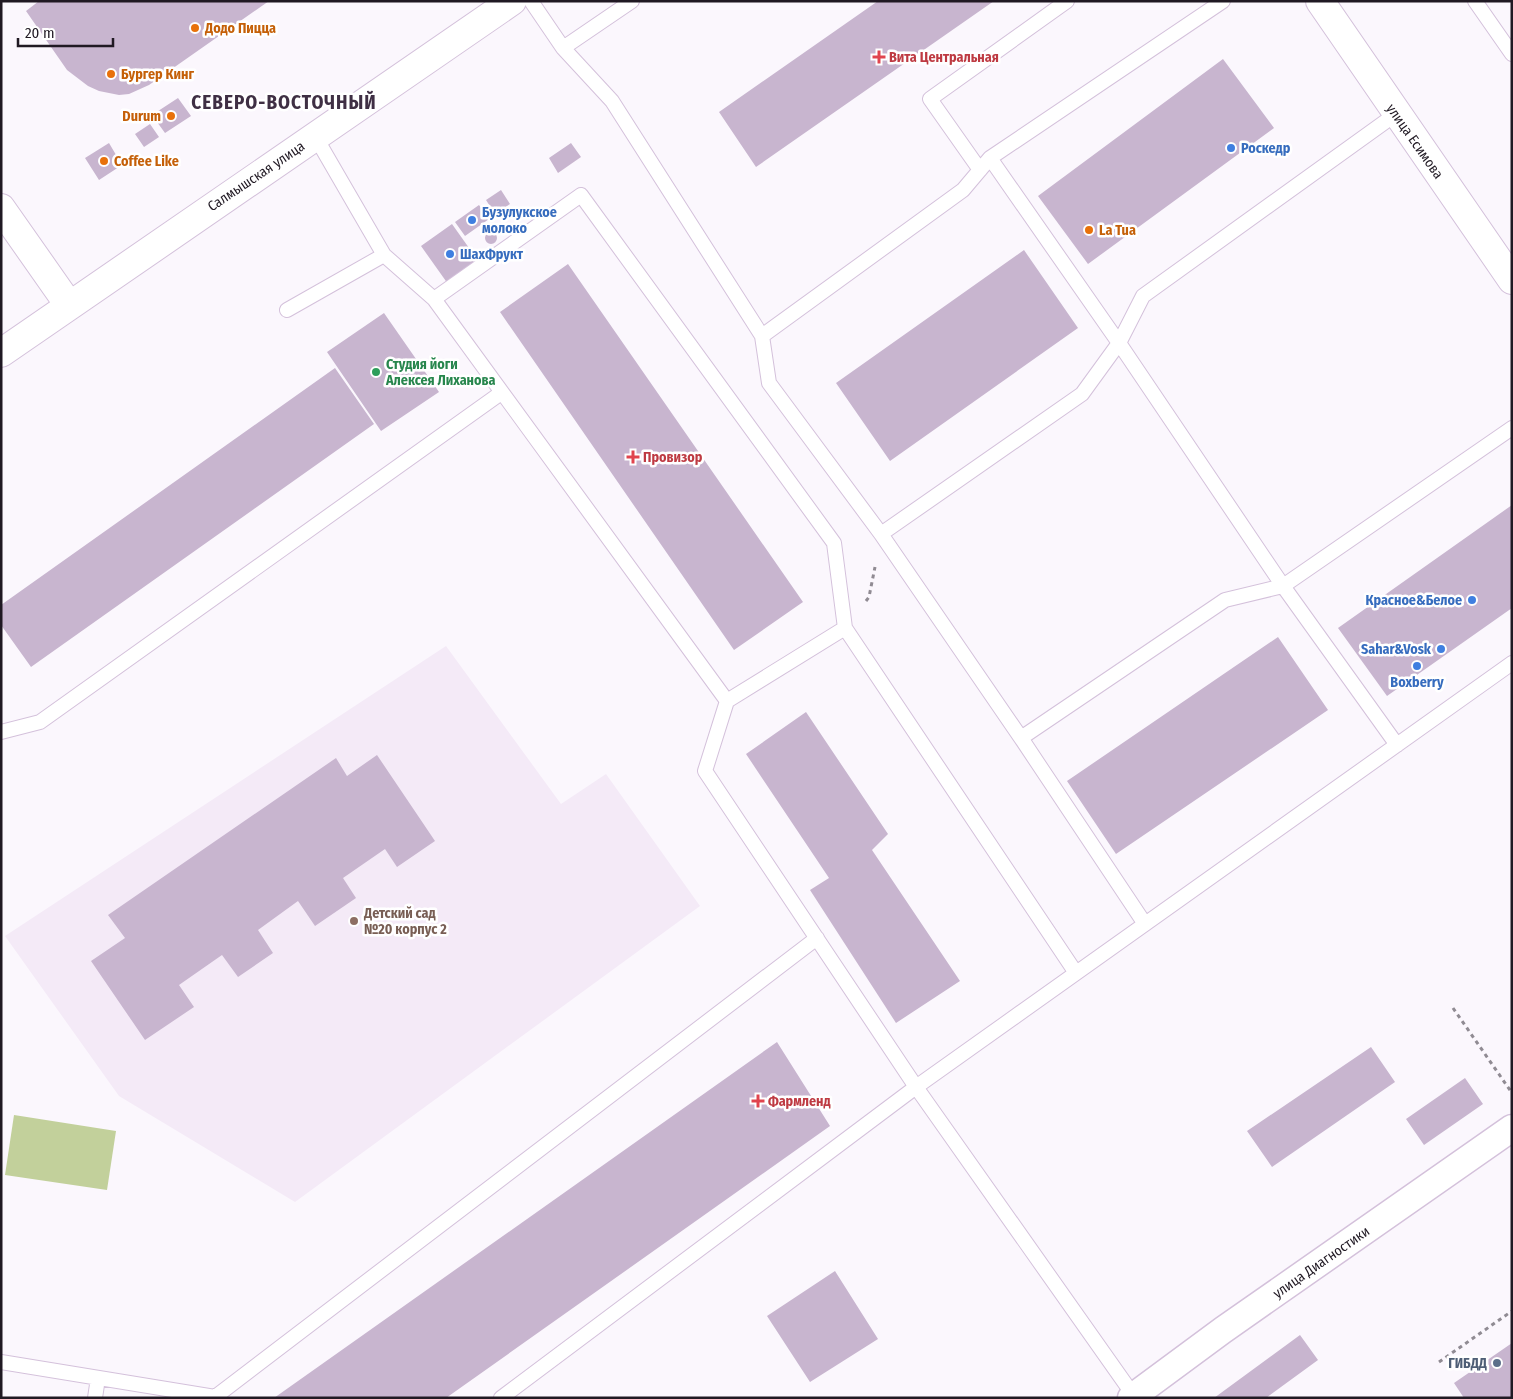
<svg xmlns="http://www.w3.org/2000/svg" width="1513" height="1399" font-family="'Fira Sans Condensed',sans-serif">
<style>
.built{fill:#f4eaf7}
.green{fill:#c2d09b}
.building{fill:#c8b5cf}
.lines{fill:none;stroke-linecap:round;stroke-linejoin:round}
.lane-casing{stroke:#d4c1db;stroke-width:16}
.street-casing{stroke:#d4c1db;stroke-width:29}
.secondary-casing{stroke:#d4c1db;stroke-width:30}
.path{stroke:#908b93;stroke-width:3;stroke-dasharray:4 4;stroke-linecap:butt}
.lane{stroke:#fff;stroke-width:14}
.street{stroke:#fff;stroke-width:26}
.secondary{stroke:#fff;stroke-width:28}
.food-dot{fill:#e8710a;stroke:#fff;stroke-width:2}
.health-dot{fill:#e0444e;stroke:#fff;stroke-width:2}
.shop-dot{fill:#3f7fe0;stroke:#fff;stroke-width:2}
.leisure-dot{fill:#2e9e5b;stroke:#fff;stroke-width:2}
.education-dot{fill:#8d6e63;stroke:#fff;stroke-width:2}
.service-dot{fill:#5c6f8a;stroke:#fff;stroke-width:2}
.labels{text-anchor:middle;stroke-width:5;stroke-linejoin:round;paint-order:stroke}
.food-label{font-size:14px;font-weight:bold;fill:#c56008;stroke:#fff;text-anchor:start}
.health-label{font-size:14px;font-weight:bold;fill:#be3a42;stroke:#fff;text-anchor:start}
.street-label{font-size:14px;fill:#201923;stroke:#fff}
.shop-label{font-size:14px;font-weight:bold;fill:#366cbe;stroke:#fff;text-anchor:start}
.leisure-label{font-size:14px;font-weight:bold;fill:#27864d;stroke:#fff;text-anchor:start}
.education-label{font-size:14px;font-weight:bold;fill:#785e54;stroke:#fff;text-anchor:start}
.service-label{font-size:14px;font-weight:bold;fill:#4e5e75;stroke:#fff;text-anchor:end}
.district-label{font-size:19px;font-weight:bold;letter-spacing:1px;fill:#3f2f44;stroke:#fff}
</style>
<rect width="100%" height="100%" fill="#fbf7fd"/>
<path class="built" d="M446,646L561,804L606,774L700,906L295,1202L119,1096L5,936Z"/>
<path class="green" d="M14,1115L116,1131L107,1190L5,1175Z"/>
<path class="building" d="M39,1H269L149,85L129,94L119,95L99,91L88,86L67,70L26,11Z
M878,1H994L756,167L719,112Z
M1223,59L1274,128L1088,264L1038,196Z
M178,98L191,116L165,133L152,115Z
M150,124L159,137L144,147L135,134Z
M109,143L122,165L99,180L85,158Z
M571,143L581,157L558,173L549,158Z
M501,190L510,204L495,214L486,200Z
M479,205L489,219L465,236L455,222Z
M452,224L479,262L448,284L421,246Z
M485 238a6 6 0 1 1 12 0a6 6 0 1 1-12 0Z
M1024,250L1078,328L890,461L836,383Z
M568,264L803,602L734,650L500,312Z
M384,313L439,392L381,431L327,352Z
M335,368L374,424L31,667L1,625V605Z
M1512,505V608L1387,696L1338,628Z
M1278,637L1328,710L1116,854L1067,781Z
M806,712L888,834L872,850L960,981L896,1023L810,890L829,878L746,754Z
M377,755L435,841L397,867L385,849L343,878L356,898L315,926L298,901L258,930L273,953L238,977L222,955L179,985L194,1007L145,1040L91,961L125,938L108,915L336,758L347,776Z
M777,1042L830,1126L446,1398H274Z
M1371,1047L1395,1082L1272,1167L1247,1131Z
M1465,1078L1483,1104L1424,1145L1406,1119Z
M835,1271L878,1339L810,1382L767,1316Z
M1300,1335L1318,1360L1266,1398H1214Z
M1512,1343V1398H1464L1454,1383Z"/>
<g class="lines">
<g class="lane-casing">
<path id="lane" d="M531,1L563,48L612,101L762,336
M1475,1L1512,54
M563,48L632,1
M1396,114L1143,296L1119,343L1283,586L1397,745
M315,136L384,255L434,299L727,701L705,771L916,1087L501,1398
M980,170L930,99L1067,1
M434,299L581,195L834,543L845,628
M287,310L384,255
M881,534L1082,394L1119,343L990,158
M727,701L845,628L1076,973
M1,732L40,722L501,393
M1021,738L1225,600L1283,586L1512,428
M1145,924L1021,738L881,534L769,383L762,336L963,190L990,158L1223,1
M1,1362L215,1397L817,938
M1134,1396L916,1087L1512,663
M95,1398L98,1378"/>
</g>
<g class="street-casing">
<path id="street" d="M1131,1398L1223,1330L1512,1128"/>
</g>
<g class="secondary-casing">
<path id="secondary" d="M1320,1L1512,280
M1,208L69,305
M1,353L512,1"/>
</g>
<path class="path" d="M866,601L869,597L875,567
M1453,1008L1512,1093
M1439,1362L1512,1311"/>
<use href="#lane" class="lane"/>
<use href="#street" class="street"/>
<use href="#secondary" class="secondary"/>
</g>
<g class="food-dot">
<circle cx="195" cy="28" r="5"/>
<circle cx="111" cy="74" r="5"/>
<circle cx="171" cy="116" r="5"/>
<circle cx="104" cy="161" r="5"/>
<circle cx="1089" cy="230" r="5"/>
</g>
<g class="health-dot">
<path d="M876.5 49.5h5v5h5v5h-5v5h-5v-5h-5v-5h5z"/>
<path d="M630.5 449.5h5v5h5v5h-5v5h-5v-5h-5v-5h5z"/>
<path d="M755.5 1093.5h5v5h5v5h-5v5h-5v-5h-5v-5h5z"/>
</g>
<g class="shop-dot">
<circle cx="1231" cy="148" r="5"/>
<circle cx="472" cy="220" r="5"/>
<circle cx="450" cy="254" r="5"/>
<circle cx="1472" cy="600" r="5"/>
<circle cx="1441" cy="649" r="5"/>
<circle cx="1417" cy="666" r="5"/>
</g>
<circle class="leisure-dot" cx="376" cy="372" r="5"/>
<circle class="education-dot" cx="354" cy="921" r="5"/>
<circle class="service-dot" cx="1497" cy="1363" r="5"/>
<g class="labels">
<g class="food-label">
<text x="205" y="33">Додо Пицца</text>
<text x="121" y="79">Бургер Кинг</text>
<text x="161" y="121" text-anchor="end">Durum</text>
<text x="114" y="166">Coffee Like</text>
<text x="1099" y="235">La Tua</text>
</g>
<g class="health-label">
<text x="889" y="62">Вита Центральная</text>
<text x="643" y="462">Провизор</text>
<text x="768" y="1106">Фармленд</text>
</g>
<g class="street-label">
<text transform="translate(1415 141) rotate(55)" y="5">улица Есимова</text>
<text transform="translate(256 176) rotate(-34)" y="5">Салмышская улица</text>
<text transform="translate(1321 1262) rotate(-35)" y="5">улица Диагностики</text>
</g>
<g class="shop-label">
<text x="1241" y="153">Роскедр</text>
<text x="482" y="217">Бузулукское<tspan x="482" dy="16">молоко</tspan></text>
<text x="460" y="259">ШахФрукт</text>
<text x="1462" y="605" text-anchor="end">Красное&amp;Белое</text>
<text x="1431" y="654" text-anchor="end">Sahar&amp;Vosk</text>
<text x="1417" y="687" text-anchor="middle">Boxberry</text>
</g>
<g class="leisure-label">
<text x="386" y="369">Студия йоги<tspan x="386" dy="16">Алексея Лиханова</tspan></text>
</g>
<g class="education-label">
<text x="364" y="918">Детский сад<tspan x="364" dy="16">№20 корпус 2</tspan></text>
</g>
<g class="service-label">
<text x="1487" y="1368">ГИБДД</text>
</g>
<g class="district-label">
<text x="284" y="109">СЕВЕРО-ВОСТОЧНЫЙ</text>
</g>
</g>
<rect width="1513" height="1399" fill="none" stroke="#201923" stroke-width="5"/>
<path d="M18 38v8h95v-8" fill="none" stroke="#201923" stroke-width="2.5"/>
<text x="25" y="38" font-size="15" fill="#201923" stroke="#ffffff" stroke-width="4" paint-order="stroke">20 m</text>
</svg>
